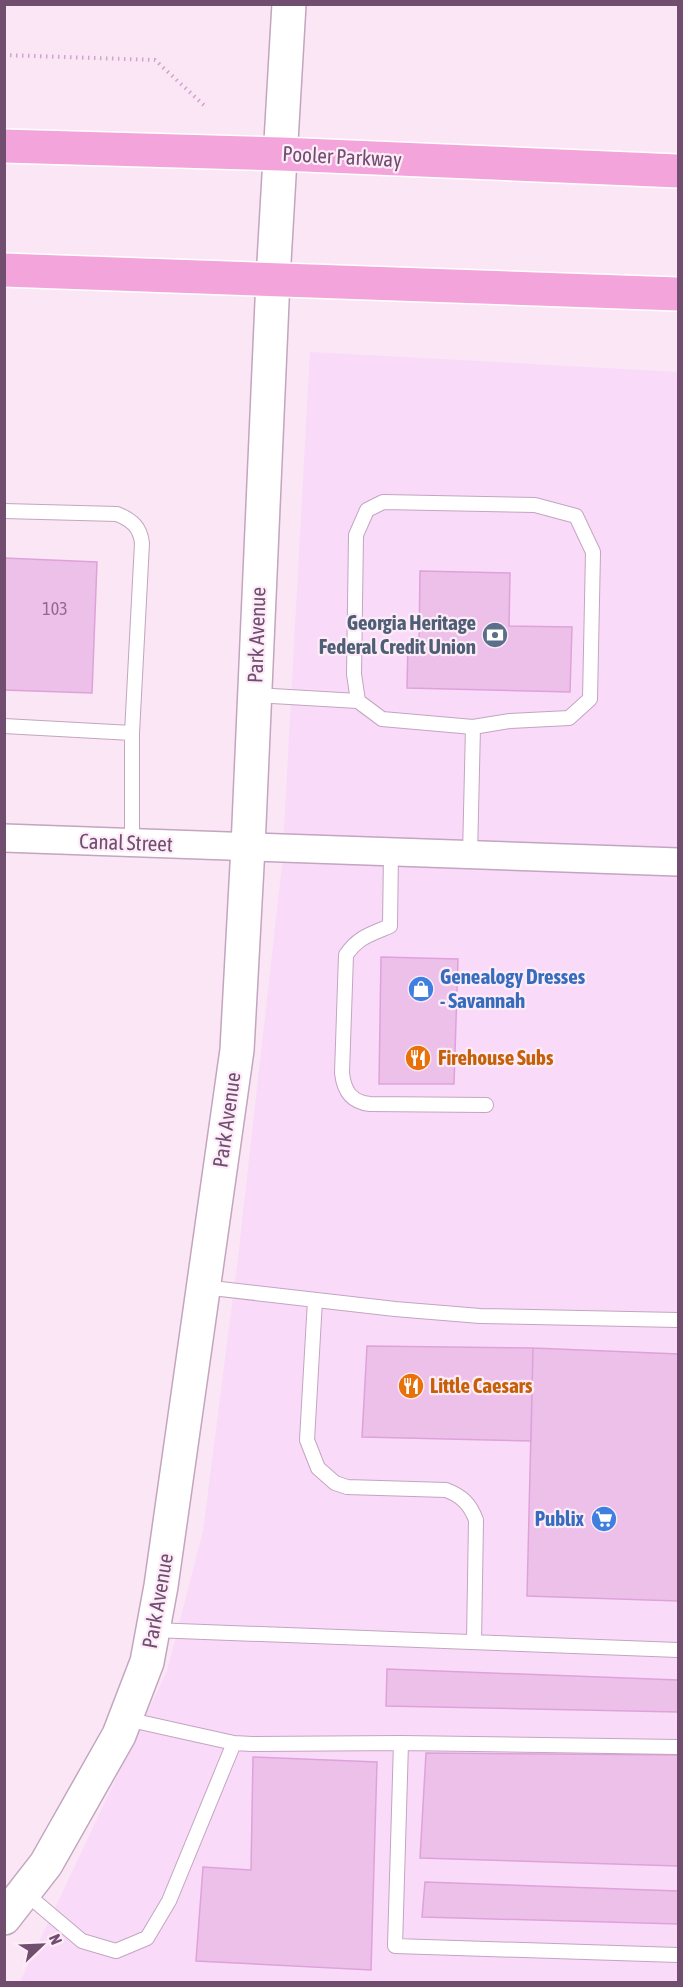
<svg xmlns="http://www.w3.org/2000/svg" width="683" height="1987" font-family="'Asap Condensed',sans-serif">
<style>
.commercial{fill:#f9dbf9}
.building{fill:#edc0e9;stroke:#dea2da;stroke-width:1.5}
.lines{fill:none;stroke-linecap:round;stroke-linejoin:round}
.service-casing{stroke:#c3a5c0;stroke-width:16}
.minor-casing{stroke:#c3a5c0;stroke-width:30}
.tertiary-casing{stroke:#c3a5c0;stroke-width:36}
.primary-casing{stroke:#fff;stroke-width:36}
.path{stroke:#d2a3ce;stroke-width:4;stroke-dasharray:1.5 4.5;stroke-linecap:butt}
.service{stroke:#fff;stroke-width:14}
.minor{stroke:#fff;stroke-width:27}
.tertiary{stroke:#fff;stroke-width:33}
.primary{stroke:#f3a4db;stroke-width:33}
.labels{text-anchor:middle;stroke-width:4.5;stroke-linejoin:round;paint-order:stroke}
.number-label{font-size:18px;fill:#906a8e}
.street-label{font-size:21px;fill:#714d70;stroke:#fdecf8}
.service-label{font-size:21px;font-weight:bold;fill:#4e5e75;stroke:#fdecf8;text-anchor:end}
.shop-label{font-size:21px;font-weight:bold;fill:#366cbe;stroke:#fdecf8;text-anchor:start}
.food-label{font-size:21px;font-weight:bold;fill:#c56008;stroke:#fdecf8;text-anchor:start}
</style>
<rect width="100%" height="100%" fill="#fae6f4"/>
<path class="commercial" d="M310,352L678,372V1982H20L167,1671L203,1531L238,1258L282,865Z"/>
<path class="building" d="M4,558L97,562L92,693L4,690Z
M420,571L510,573L509,626L572,627L570,692L407,688L408,642L419,643Z
M381,957L458,959L454,1084H379Z
M367,1346L533,1348L531,1441L362,1437Z
M533,1348L678,1354V1601L527,1596Z
M387,1669L678,1680V1712L386,1706Z
M426,1753L678,1755V1866L420,1858Z
M253,1757L377,1762L371,1970L196,1961L203,1867L251,1870Z
M425,1882L678,1891V1924L422,1917Z"/>
<g class="lines">
<g class="service-casing">
<path id="service" d="M4,511L117,514C132,520 140,527 142,543L132,733
M255,695L358,701
M4,726L132,733V843
M391,852L390,926C371,934 358,937 346,955L342,1073C344,1091 351,1102 370,1104L486,1105
M470,855L473,727L510,721L569,718L590,699L593,552L576,516L535,505L383,502L367,510L356,535L354,674L358,701L382,719L473,727
M203,1287L395,1309L480,1316L678,1320
M315,1300L307,1440L318,1468L335,1483L347,1487L446,1490C462,1496 470,1504 476,1520L474,1642
M153,1630L678,1650
M126,1719L234,1743L252,1744L401,1743L678,1747
M401,1743L395,1946L678,1955
M24,1892L82,1941L116,1951L147,1938L169,1901L234,1743"/>
</g>
<g class="minor-casing">
<path id="minor" d="M4,838L678,862"/>
</g>
<g class="tertiary-casing">
<path id="tertiary" d="M4,1918L46,1864L119,1735L147,1662L161,1586L237,1050L248,847L273,279L289,4"/>
</g>
<g class="primary-casing">
<path id="primary" d="M4,146L281,154L678,171
M4,270L678,294"/>
</g>
<path class="path" d="M4,55L155,60L207,108"/>
<use href="#service" class="service"/>
<use href="#minor" class="minor"/>
<use href="#tertiary" class="tertiary"/>
<use href="#primary" class="primary"/>
</g>
<defs>
<g id="bank-disc" transform="scale(1.35)"><circle r="9.5" fill="#5c6f8a" stroke="#fdecf8"/><path d="M-6-4H6V4H-6ZM0-2.3a2.3 2.3 0 1 0 0 4.6a2.3 2.3 0 1 0 0-4.6Z" fill="#fff"/></g>
<g id="shop-disc" transform="scale(1.35)"><circle r="9.5" fill="#3f7fe0" stroke="#fdecf8"/><path d="M-5-2.5h2.3a2.7 3.5 0 0 1 5.4 0H5L5.5 6h-11ZM-1.5-2.5h3a1.5 2.3 0 0 0-3 0Z" fill="#fff"/></g>
<g id="restaurant-disc" transform="scale(1.35)"><circle r="9.5" fill="#e8710a" stroke="#fdecf8"/><path d="M-5-6h1v4h1v-4h1v4h1v-4h1v5L-1.5 .5V6h-2V.5L-5-1ZM5-6V6H3V1.5H1.5Q1.5-4 5-6Z" fill="#fff"/></g>
<g id="supermarket-disc" transform="scale(1.35)"><circle r="9.5" fill="#3f7fe0" stroke="#fdecf8"/><path d="M-6-5.5h2.5l.6 2H6L4.5 2H-2.5L-4.4-4H-6ZM-1.5 3.2a1.3 1.3 0 1 0 .1 0ZM3 3.2a1.3 1.3 0 1 0 .1 0Z" fill="#fff"/></g>
</defs>
<g fill-rule="evenodd">
<use href="#bank-disc" x="495" y="635"/>
<use href="#shop-disc" x="421" y="989"/>
<use href="#restaurant-disc" x="418" y="1058"/>
<use href="#restaurant-disc" x="411" y="1386"/>
<use href="#supermarket-disc" x="604" y="1519"/>
</g>
<g class="labels">
<g class="number-label">
<text x="55" y="615">103</text>
</g>
<g class="street-label">
<text transform="translate(342 157) rotate(3)" y="7">Pooler Parkway</text>
<text transform="translate(257 635) rotate(-88)" y="7">Park Avenue</text>
<text transform="translate(126 843) rotate(2)" y="7">Canal Street</text>
<text transform="translate(227 1120) rotate(-82)" y="7">Park Avenue</text>
<text transform="translate(158 1601) rotate(-80)" y="7">Park Avenue</text>
</g>
<g class="service-label">
<text x="476" y="630">Georgia Heritage<tspan x="476" dy="24">Federal Credit Union</tspan></text>
</g>
<g class="shop-label">
<text x="440" y="984">Genealogy Dresses<tspan x="440" dy="24">- Savannah</tspan></text>
<text x="584" y="1526" text-anchor="end">Publix</text>
</g>
<g class="food-label">
<text x="438" y="1065">Firehouse Subs</text>
<text x="430" y="1393">Little Caesars</text>
</g>
</g>
<rect width="683" height="1987" fill="none" stroke="#714d70" stroke-width="12"/>
<g transform="translate(42 1945) rotate(67)" stroke="#fdecf8" stroke-width="4.5" paint-order="stroke">
<path d="M0-4.5L10 22L0 15L-10 22Z" fill="#714d70"/>
<text y="-9" font-size="16" font-weight="bold" text-anchor="middle" fill="#714d70">N</text>
</g>
</svg>
